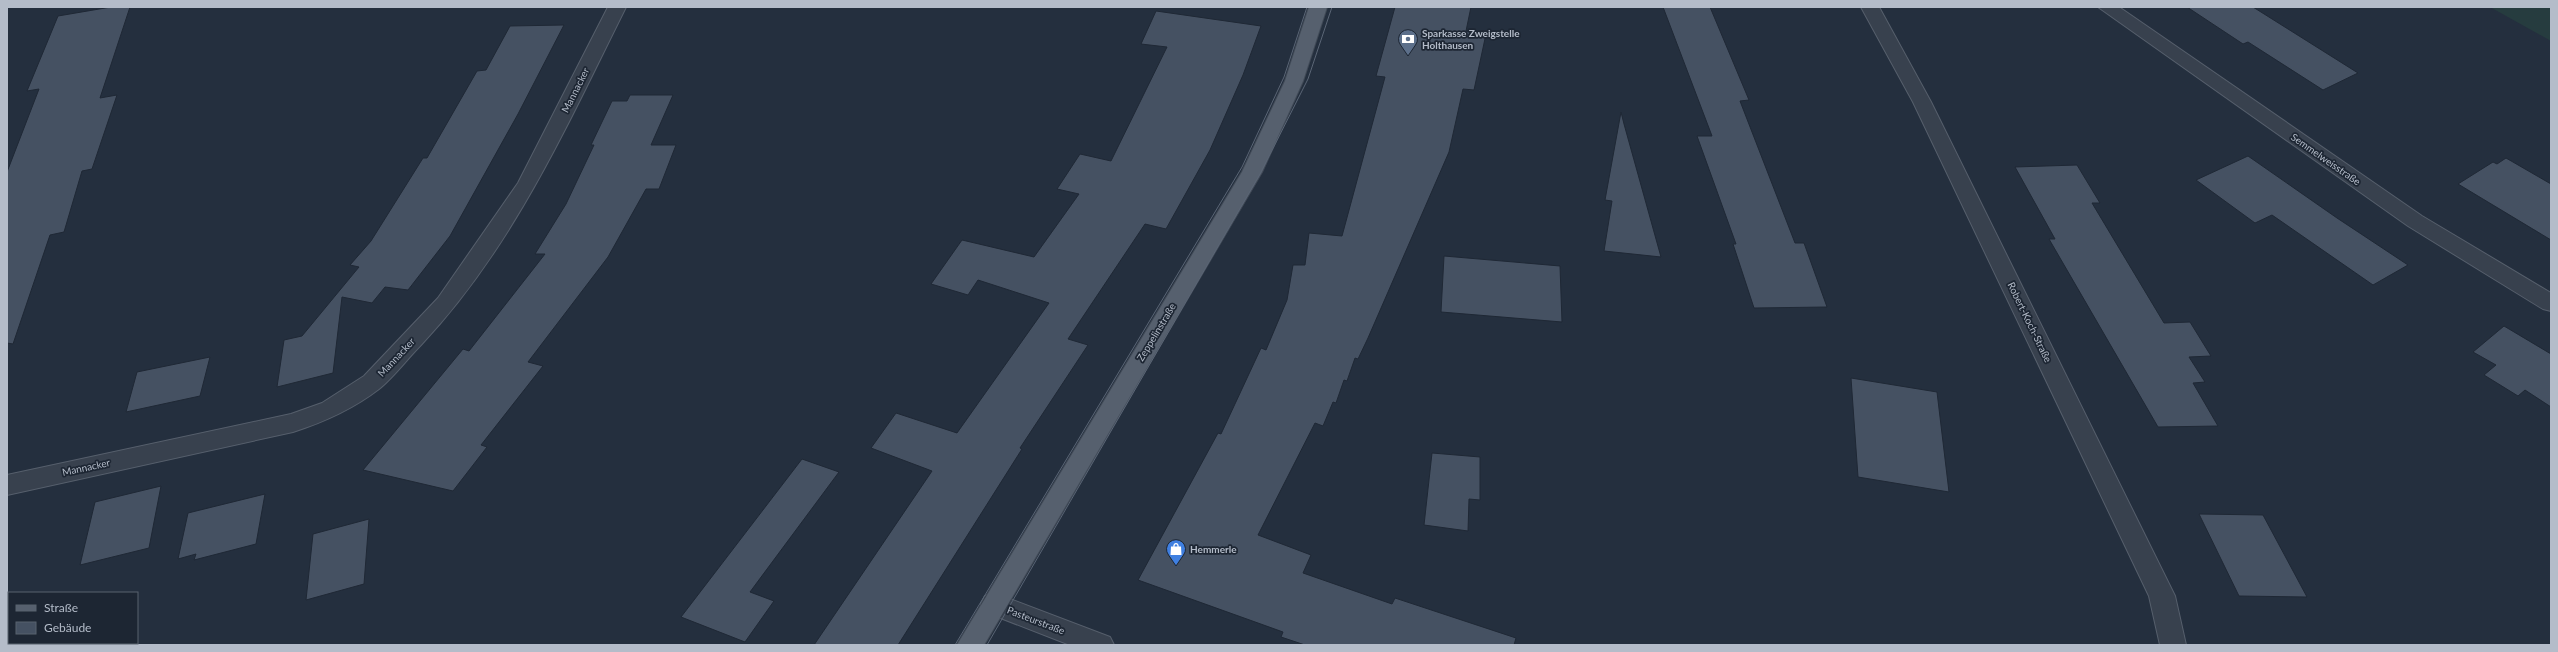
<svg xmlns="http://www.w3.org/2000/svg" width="2558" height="652" font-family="Lato,sans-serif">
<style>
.green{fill:#263c3f}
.building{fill:#455162;stroke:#1f2835}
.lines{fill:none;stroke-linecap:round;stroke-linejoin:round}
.minor-casing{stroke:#565f6c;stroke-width:2}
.major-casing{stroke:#414a57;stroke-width:2}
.minor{fill:#38414e;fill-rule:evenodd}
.major{fill:#56606e;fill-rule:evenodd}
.tram{stroke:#5a6575;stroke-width:1}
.labels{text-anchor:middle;stroke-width:3.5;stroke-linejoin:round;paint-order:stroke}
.poi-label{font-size:10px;font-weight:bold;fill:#b4bcc9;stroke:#1d2633;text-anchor:start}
.street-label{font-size:10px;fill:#b4bcc9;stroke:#1d2633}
</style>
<rect width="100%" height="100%" fill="#242f3e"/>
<path class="green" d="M2490,7H2551V41Z"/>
<path class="building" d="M111,7H130L100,98L117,95L92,169L82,171L64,232L50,235L13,344L7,343V172L39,89L27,91L58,16Z
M1395,7H1471L1466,31L1486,34L1474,90L1463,89L1449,152L1368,338L1358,359L1355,358L1347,381L1344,380L1336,403L1333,402L1323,426L1315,423L1258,535L1311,555L1303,573L1392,604L1395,598L1516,638L1514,645H1305L1281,637L1283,632L1138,580L1218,433L1221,434L1261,348L1266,350L1287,300L1293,265H1305L1309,233L1342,236L1385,77L1376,76Z
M1663,7H1710L1749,100L1740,101L1795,243H1804L1827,307L1754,308L1733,244H1736L1697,136H1712Z
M2187,7H2253L2358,73L2323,90L2248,42L2243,44Z
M1156,11L1261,26L1243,75L1210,150L1166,229L1145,224L1068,339L1088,345L1020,448L1022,449L898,645H814L932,471L871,448L896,413L957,433L1049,303L978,280L968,295L931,284L962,240L1034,257L1079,194L1057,189L1080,154L1111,161L1167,47L1141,44Z
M564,25L518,114L450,236L408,290L385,287L372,303L342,297L333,373L277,387L284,340L302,336L359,267L350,265L371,241L423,158H427L477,71L486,70L510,26Z
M630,95H673L651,145H676L659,189H646L608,257L528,362L543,366L481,445L487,447L453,491L363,470L463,349L469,351L545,254H535L566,204L594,145H591L612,101H627Z
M1621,112L1624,124L1661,257L1604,251L1612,201L1605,200Z
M2248,156L2337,218L2408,265L2373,285L2272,215L2255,223L2196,180Z
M2506,158L2551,184V240L2458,184L2493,162L2497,164Z
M2077,165L2100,203H2092L2164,323L2190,322L2211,356L2189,357L2205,382L2193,383L2218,426L2158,427L2049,239H2055L2015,167Z
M1444,256L1560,266L1562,322L1441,312Z
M2504,326L2551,354V407L2525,390L2518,396L2484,375L2496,365L2473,352Z
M210,357L200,396L126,412L137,372Z
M1851,378L1937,392L1949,492L1858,477Z
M1432,453L1480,457V500L1469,499L1468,531L1424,525Z
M802,459L839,472L750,592L774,601L745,642L681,617Z
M161,486L149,548L80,565L95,502Z
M265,494L256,544L194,560L196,554L178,559L188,513Z
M2199,514L2263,515L2307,597L2239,596Z
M369,519L364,584L306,600L313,534Z"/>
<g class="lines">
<g class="minor-casing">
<path id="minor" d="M608,7H626C566,127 514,246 421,345C407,359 394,377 379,389C353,409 324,422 293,432L7,495V475L291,414L322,403L364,376L438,298L518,183Z
M1861,7H1879L1931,102L2175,596L2186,645H2160L2149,596L1913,102Z
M2098,7H2119L2422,216L2551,293V311L2543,309L2408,226Z
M994,593L1110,637L1114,645H1070L985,612L981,604L985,596Z"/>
</g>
<g class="major-casing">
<path id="major" d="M1309,7H1327L1303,81L1262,172L984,645H957L1242,172L1285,81Z"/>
</g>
<use href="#minor" class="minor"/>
<use href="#major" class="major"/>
<path class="tram" d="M955,645L1242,167L1284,77L1307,7
M987,645L1260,174L1308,79L1332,7"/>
</g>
<defs>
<g id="bank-pin" transform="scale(1)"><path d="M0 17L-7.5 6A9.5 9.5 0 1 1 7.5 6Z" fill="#5c6f8a" stroke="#1d2633"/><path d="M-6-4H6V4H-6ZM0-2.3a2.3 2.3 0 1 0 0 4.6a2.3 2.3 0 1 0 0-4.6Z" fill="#fff"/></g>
<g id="shop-pin" transform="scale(1)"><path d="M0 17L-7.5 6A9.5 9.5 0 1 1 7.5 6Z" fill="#3f7fe0" stroke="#1d2633"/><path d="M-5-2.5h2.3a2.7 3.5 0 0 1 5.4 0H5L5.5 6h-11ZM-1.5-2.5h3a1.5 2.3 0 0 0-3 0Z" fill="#fff"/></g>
</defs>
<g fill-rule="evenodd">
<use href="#bank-pin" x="1408" y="39"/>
<use href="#shop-pin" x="1176" y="549"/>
</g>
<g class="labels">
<g class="poi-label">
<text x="1422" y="37">Sparkasse Zweigstelle<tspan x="1422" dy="12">Holthausen</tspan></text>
<text x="1190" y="553">Hemmerle</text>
</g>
<g class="street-label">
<text transform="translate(575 90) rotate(-63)" y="4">Mannacker</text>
<text transform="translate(2326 159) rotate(35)" y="4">Semmelweisstraße</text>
<text transform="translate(2030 322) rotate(64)" y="4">Robert-Koch-Straße</text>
<text transform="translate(1156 332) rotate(-59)" y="4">Zeppelinstraße</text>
<text transform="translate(396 357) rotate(-47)" y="4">Mannacker</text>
<text transform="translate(86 467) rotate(-12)" y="4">Mannacker</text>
<text transform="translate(1036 620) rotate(21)" y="4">Pasteurstraße</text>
</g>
</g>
<rect width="2558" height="652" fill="none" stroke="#b4bcc9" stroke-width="16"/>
<rect x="8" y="592" width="130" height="52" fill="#1d2633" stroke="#59626f"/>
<rect x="16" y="605" width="20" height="6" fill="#56606e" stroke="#59626f"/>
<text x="44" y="612" font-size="12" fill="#b4bcc9">Straße</text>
<rect x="16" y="622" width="20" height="12" fill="#455162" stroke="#59626f"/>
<text x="44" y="632" font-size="12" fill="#b4bcc9">Gebäude</text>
</svg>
